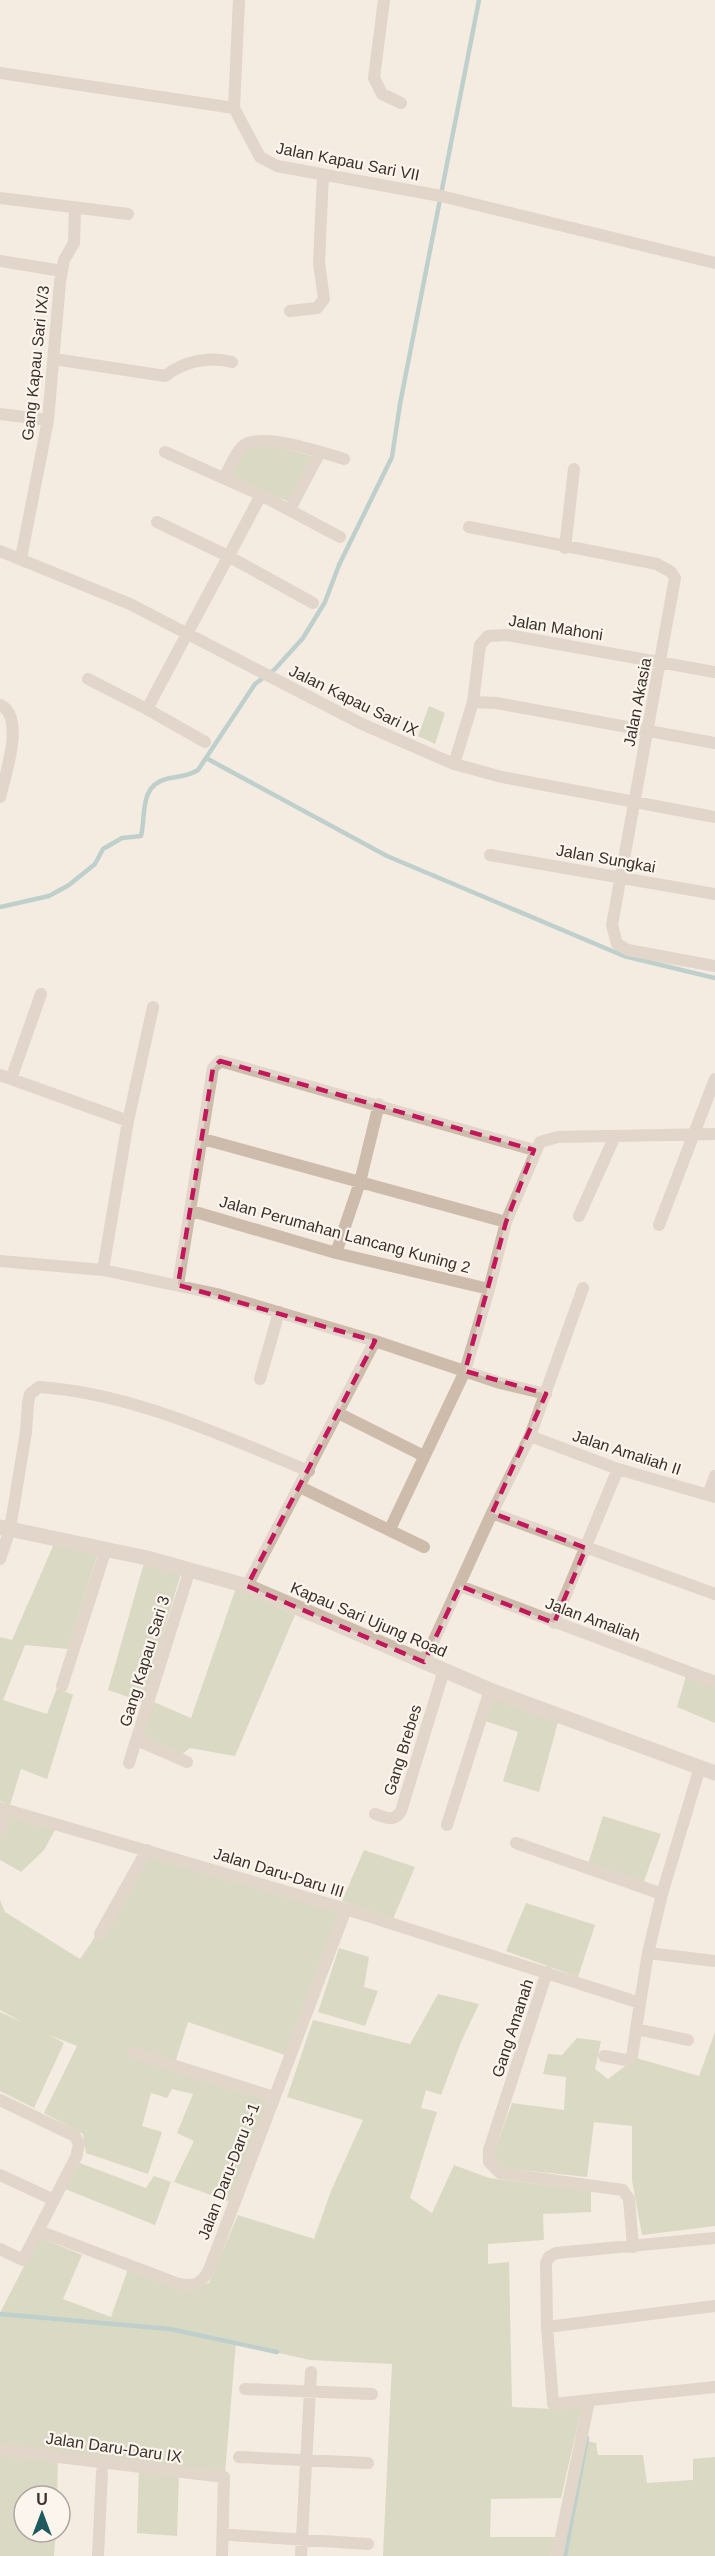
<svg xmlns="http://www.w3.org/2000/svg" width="715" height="2556" font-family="Helvetica,sans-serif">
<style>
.green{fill:#b8c4a0}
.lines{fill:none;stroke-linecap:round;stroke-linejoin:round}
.stream{stroke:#7fb0b2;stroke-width:4.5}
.minor{stroke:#cdbbac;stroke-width:12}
.tertiary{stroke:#cdbbac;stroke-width:15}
.marked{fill:none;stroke:#c2185b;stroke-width:4.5;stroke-dasharray:12 8;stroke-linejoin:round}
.labels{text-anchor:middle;stroke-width:4.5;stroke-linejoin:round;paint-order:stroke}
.street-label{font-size:16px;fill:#3b302b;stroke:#fbf5ee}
</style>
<rect width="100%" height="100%" fill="#f4ebe1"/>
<path class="green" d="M258,442L312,456L290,502L228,478L245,448Z
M429,706L445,713L435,744L418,736Z
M54,1544L98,1553L68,1649L25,1645L3,1700L47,1714L57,1688L73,1695L47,1779L21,1769L10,1805L0,1801V1637L12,1640Z
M144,1563L181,1573L143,1702L108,1690Z
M236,1588L295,1615L235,1756L190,1748L177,1758L137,1740L149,1700L191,1718Z
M686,1676L715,1687V1723L677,1707Z
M492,1697L558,1722L539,1792L503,1781L518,1732L485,1721Z
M11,1813L55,1830L44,1850L21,1872L0,1860V1836Z
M603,1816L661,1834L643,1884L588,1864Z
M364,1850L415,1867L393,1919L342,1901Z
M153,1852L346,1909L285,2055L188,2022L174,2066L268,2100L231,2202L174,2182L194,2141L177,2133L193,2094L172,2089L167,2098L151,2093L142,2126L162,2132L148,2174L86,2153L83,2134L44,2113L77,2046L49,2035L64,2043L34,2108L0,2091V2012L24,2023L0,2010V1900L5,1912L80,1959Z
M526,1903L595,1925L578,1977L506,1951Z
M339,1948L369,1957L364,1987L378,1991L365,2026L318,2012Z
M438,1994L479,2004L461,2042L441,2095L426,2090L421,2108L437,2112L410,2198L432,2213L454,2165L489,2178L591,2191V2212L543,2214L544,2240L488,2244V2264L509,2262L512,2407L555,2409L583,2402L561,2498L491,2499L490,2537H555L551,2556H383L392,2364L310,2360L236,2343L225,2473L0,2446V2313L39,2237L82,2255L63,2299L111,2317L128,2269L185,2289L209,2283L238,2215L314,2239L331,2191L363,2120L287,2097L313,2020L410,2044Z
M715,2032V2226L642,2235L632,2180V2126L594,2122L587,2177L503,2168L493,2164V2155L512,2103L564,2110L566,2077L543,2074L548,2054L562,2055L577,2038L601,2041L595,2069L608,2079L636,2058L699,2076Z
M80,2163L146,2188L154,2176L171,2182L155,2225L65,2189Z
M587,2441L596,2443L598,2455H643L647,2483L693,2480V2459L715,2457V2556H565Z
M0,2454L58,2460L57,2496H24V2532H56L54,2556H0Z
M139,2467L179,2472L177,2536L137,2533Z"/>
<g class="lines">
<path class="stream" d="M206,758L387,856L624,956L715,978
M0,907L49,896L69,885L95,864L103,849L122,838L141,836C146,816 139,786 166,779C179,776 187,777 198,770L255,684L275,669L303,638L325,602L339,565L392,457L400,404L479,0
M0,2314L170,2329L277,2352
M565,2556L587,2438"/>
<path class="minor" d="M384,0L374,78L382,94L401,103
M0,73L234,108
M234,108L260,157L277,166L441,196L715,263
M234,108L239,0
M0,198L128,214
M0,261L62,271
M290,311L317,308L324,299L319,263L323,175
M54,359L165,376C184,361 209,356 232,362
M0,414L48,420
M165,452L261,495L340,537
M224,478C229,469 235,453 243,446C261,431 323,453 344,459
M290,509L320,452
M157,522L228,556L313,603
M469,527L657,564L671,572L675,578L612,925L617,944L628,950L715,966
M565,548L574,469
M0,551L130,604L362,724L454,764L502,777L715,817
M21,558L48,420L60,282L64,260L74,243L75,208
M88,679L147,709L261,495
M473,702L496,703L715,743
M0,705C26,716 5,776 0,797
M147,709L205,742
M454,764L473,702L480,645L488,636L507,635L715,672
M490,855L715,894
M0,1075L128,1121L103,1270
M11,1079L41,994
M128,1121L153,1007
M203,1139L506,1222
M192,1211L336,1253L489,1289
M579,1216L615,1136
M659,1225L715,1079
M336,1253L360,1182L379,1104
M0,1261L103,1270L217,1294L375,1341L500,1383L546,1394
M178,1285L213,1068L220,1061L534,1150
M260,1379L279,1312
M338,1413L424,1456
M530,1436L618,1469L715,1497
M300,1487L424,1547
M708,1495L715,1476
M492,1513L715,1594
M390,1529L465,1371L489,1289L506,1222L540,1142L558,1137L715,1134
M0,1559L10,1529L26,1432L28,1403L30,1394L39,1387C132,1393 223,1436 309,1471
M247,1586L375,1341
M460,1586L715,1682
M554,1623L618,1469
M424,1662L492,1513L530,1436L583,1288
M62,1686L106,1549
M137,1740L187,1762
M129,1763L190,1569
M0,1808L346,1909L640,2003L648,1953L662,1894L700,1767
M375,1814C385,1817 394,1823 401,1811L444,1670
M447,1825L490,1690
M0,1831L8,1810
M516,1843L662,1894
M100,1934L147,1850
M648,1953L715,1961
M547,1972L489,2150V2162L500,2173L623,2190L629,2199L633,2247
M636,2029L688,2040
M134,2053L274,2097
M604,2056L626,2060L632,2057L640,2003
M0,2100L75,2136L79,2144L76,2157L23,2260L0,2249
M0,2175L54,2200
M39,2231L179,2284C195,2287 201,2284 209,2270L346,1909
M715,2238L556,2253L549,2257L546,2263L547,2327L553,2404L715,2387
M547,2327L715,2306
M245,2389L372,2394
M0,2450L224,2477L222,2556
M239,2457L368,2463
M231,2535L368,2544
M98,2556L102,2472
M301,2556L311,2372
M557,2556L589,2401"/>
<path class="tertiary" d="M0,1527L147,1558L247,1586L490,1690L715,1773"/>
</g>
<path d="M0 0H715V2556H0ZM220,1061L534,1150L506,1222L465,1371L546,1394L492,1513L586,1548L554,1623L460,1586L424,1662L247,1586L375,1341L178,1285L213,1068Z" fill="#f4ebe1" fill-opacity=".55" fill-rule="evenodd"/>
<path class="marked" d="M220,1061L534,1150L506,1222L465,1371L546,1394L492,1513L586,1548L554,1623L460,1586L424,1662L247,1586L375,1341L178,1285L213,1068Z"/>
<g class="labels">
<g class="street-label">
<text transform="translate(348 161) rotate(11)" y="6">Jalan Kapau Sari VII</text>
<text transform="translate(35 363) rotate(-84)" y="6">Gang Kapau Sari IX/3</text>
<text transform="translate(556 627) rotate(9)" y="6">Jalan Mahoni</text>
<text transform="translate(354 700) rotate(26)" y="6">Jalan Kapau Sari IX</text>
<text transform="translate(637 702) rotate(-79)" y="6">Jalan Akasia</text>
<text transform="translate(606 858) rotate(10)" y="6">Jalan Sungkai</text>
<text transform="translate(345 1234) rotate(15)" y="6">Jalan Perumahan Lancang Kuning 2</text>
<text transform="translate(627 1452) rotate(18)" y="6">Jalan Amaliah II</text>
<text transform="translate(369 1619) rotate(23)" y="6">Kapau Sari Ujung Road</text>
<text transform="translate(593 1619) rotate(20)" y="6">Jalan Amaliah</text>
<text transform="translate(144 1661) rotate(-73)" y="6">Gang Kapau Sari 3</text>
<text transform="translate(402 1750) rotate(-73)" y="6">Gang Brebes</text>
<text transform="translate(279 1872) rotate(17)" y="6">Jalan Daru-Daru III</text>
<text transform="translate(512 2028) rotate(-72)" y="6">Gang Amanah</text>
<text transform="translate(228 2171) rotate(-69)" y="6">Jalan Daru-Daru 3-1</text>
<text transform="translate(114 2447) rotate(8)" y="6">Jalan Daru-Daru IX</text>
</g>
</g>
<g transform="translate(42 2514)"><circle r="28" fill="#fbf5ee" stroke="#aea6a0" stroke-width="1.5"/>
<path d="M0-4.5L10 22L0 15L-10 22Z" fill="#1f5a5e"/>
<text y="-9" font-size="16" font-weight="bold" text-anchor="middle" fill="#3b302b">U</text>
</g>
</svg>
